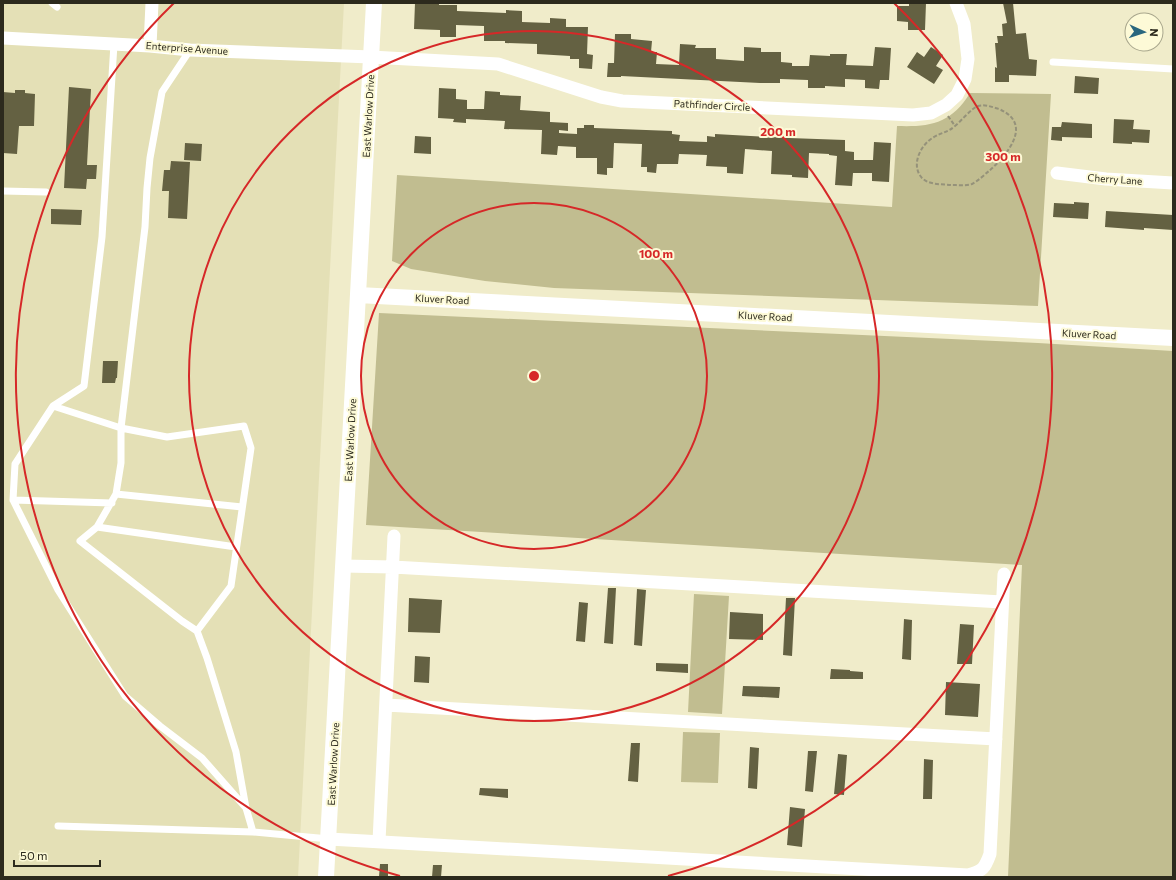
<svg xmlns="http://www.w3.org/2000/svg" width="1176" height="880" font-family="Commissioner,sans-serif">
<style>
.built{fill:#e4e0b6}
.green{fill:#c1bd90}
.building{fill:#646142}
.lines{fill:none;stroke-linecap:round;stroke-linejoin:round}
.path{stroke:#95927a;stroke-width:2;stroke-dasharray:4 2;stroke-linecap:butt}
.service{stroke:#fff;stroke-width:7}
.minor{stroke:#fff;stroke-width:13}
.tertiary{stroke:#fff;stroke-width:16}
.ring{fill:none;stroke:#d62828;stroke-width:2}
.labels{text-anchor:middle;stroke-width:4;stroke-linejoin:round;paint-order:stroke}
.street-label{font-size:10px;fill:#2c2a1d;stroke:#fdfad7}
.centre{fill:#d62828;stroke:#fdfad7;stroke-width:2}
.ring-label{font-size:12px;text-anchor:middle;font-weight:bold;fill:#d62828;stroke:#fdfad7;stroke-width:4;stroke-linejoin:round;paint-order:stroke}
</style>
<rect width="100%" height="100%" fill="#f0ecca"/>
<path class="built" d="M3,3H344L298,877H3Z"/>
<path class="green" d="M970,93L1051,94L1038,306L554,288L485,281L411,269L392,261L397,175L892,207L897,126C930,127 951,124 970,93Z
M379,313L1038,343L1173,351V877H1008L1022,565L366,525Z
M694,594L729,596L722,714L688,712Z
M683,732L720,733L718,783L681,782Z"/>
<path class="building" d="M415,3H439V5H457V11L506,13V10L522,11V22L550,23V18L566,19V27H588L587,54L593,55L592,69L579,68V59H570V56L537,54V44L505,43V41H484V26L456,25V37H440V30L414,29Z
M909,3H926L925,30H908V22L897,21V6H909Z
M1003,3H1013L1016,34L1026,33L1029,59L1037,60L1036,76L1009,75V82H995V67L997,68L995,43H998L997,36H1003L1002,24L1007,23Z
M615,34H631V39L652,41L651,52H657L656,64L679,65L680,44L696,45L695,48H716V59L744,61V47L761,48V52H781V62L792,63V66H809L810,55L830,56V54H847L846,65L873,66L875,47L891,48L889,80H880L879,89L865,88V80L845,79V87L825,86V88H808V80L780,79V83H760L621,76V77H607L608,63H614Z
M931,47L943,55L936,66L943,70L934,84L907,67L917,52L924,57Z
M1075,76L1099,78L1098,94L1074,93Z
M69,87L91,89L87,165H97L96,179H87L86,189L64,188Z
M439,88L456,89V99L467,100V109H484L485,91L500,92V95L521,96L520,110L550,112V122L568,123V131L559,130V133L577,134V128H584V125H594V128L672,131V134L680,135L679,141L707,142V136L715,137V134L789,138L845,140V151L854,152V160H873L874,142L891,143L889,182L872,181V173H853L852,186L835,185L837,156L829,155V154L809,153L808,178L792,177V175L771,174L772,151L745,149L743,174L727,173V167L706,166L707,155L679,154L678,164H657L656,173L647,172V167H641L642,144L614,143L613,168H607V175L597,174V158H576V147L558,146L557,155L541,154L542,130L504,129L505,121L466,119V123L453,122L454,119L438,118Z
M15,90H25V93L35,94L34,126H19L17,154L3,153V92L15,93Z
M1114,119L1134,120L1133,129L1150,130L1149,143L1132,142V144L1113,143Z
M1062,122L1092,124V138L1062,137V141L1051,140L1052,127H1061Z
M415,136L431,137V154L414,153Z
M185,143L202,144L201,161L184,160Z
M171,161L190,162L187,219L168,218L169,191H162L164,170H170Z
M1074,202L1089,203L1088,219L1053,217L1054,203L1074,204Z
M51,209L82,210L81,225L51,224Z
M1106,211L1173,215V230L1144,228V230L1105,227Z
M103,361H118L117,378H116L115,383H102Z
M608,588H616L613,644L604,643Z
M637,589L646,590L642,646L634,645Z
M409,598L442,600L440,633L408,632Z
M786,598H795L792,656L783,655Z
M579,602L588,603L585,642L576,641Z
M730,612L763,614V640L729,639Z
M904,619L912,620L911,660L902,659Z
M960,624L974,625L972,664H957Z
M415,656L430,657L429,683L414,682Z
M656,663L688,664V673L656,671Z
M831,669L850,670V671L863,672V679H830Z
M946,682L980,684L978,717L945,715Z
M743,686L780,687L779,698L742,696Z
M631,743H640L638,782L628,781Z
M750,747L759,748L757,789L748,788Z
M808,751H817L813,792L805,791Z
M838,754L847,755L844,795L834,794Z
M924,759L933,760L932,799H923Z
M480,788L508,789V798L479,795Z
M790,807L805,809L802,847L787,845Z
M380,864H388V877H379Z
M433,865H442L441,877H432Z"/>
<g class="lines">
<path class="path" d="M948,116L955,126C961,121 972,108 978,106C985,104 992,107 999,109C1034,124 1007,155 989,171C984,175 978,181 972,184C966,186 958,185 951,185C941,184 929,185 922,178C910,165 921,144 934,137C942,132 947,133 955,126"/>
<path class="service" d="M52,3L57,7
M114,44L102,237L84,386L53,406L15,464L13,500L58,590L125,696L160,726L202,758L246,808
M190,50L162,92L150,158L147,188L145,227L121,428V463L116,494L97,527L80,541L182,621L197,631
M1053,62L1173,69
M3,191L46,192
M53,406L121,428L167,437L244,426L251,448L231,586L197,631L207,658L236,752L246,808L253,832
M116,494L242,507
M13,500L112,503
M97,527L236,547
M58,826L253,832L329,839"/>
<path class="minor" d="M3,38L150,46L190,50L371,57L498,64L601,97L622,101L913,115L931,113L946,105L957,95L965,79L968,59L964,24L956,3
M150,46L152,3
M1057,173L1106,179L1173,183
M343,566L393,567L1002,602
M386,705L996,739
M329,839L968,875C983,871 985,868 990,854L1004,574
M379,841L394,536"/>
<path class="tertiary" d="M358,295L1173,338
M326,877L374,3"/>
</g>
<g class="ring">
<circle cx="534" cy="376" r="173"/>
<circle cx="534" cy="376" r="345"/>
<path d="M400 876A518 518 0 0 1 174 3M894 3A518 518 0 0 1 668 876"/>
</g>
<g class="labels">
<g class="street-label">
<text transform="translate(187 48) rotate(4)" y="4">Enterprise Avenue</text>
<text transform="translate(712 105) rotate(3)" y="4">Pathfinder Circle</text>
<text transform="translate(368 116) rotate(-87)" y="4">East Warlow Drive</text>
<text transform="translate(1115 179) rotate(4)" y="4">Cherry Lane</text>
<text transform="translate(442 299) rotate(3)" y="4">Kluver Road</text>
<text transform="translate(765 316) rotate(3)" y="4">Kluver Road</text>
<text transform="translate(1089 334) rotate(3)" y="4">Kluver Road</text>
<text transform="translate(350 440) rotate(-87)" y="4">East Warlow Drive</text>
<text transform="translate(333 764) rotate(-87)" y="4">East Warlow Drive</text>
</g>
</g>
<circle cx="534" cy="376" r="6" class="centre"/>
<g class="ring-label">
<text x="778" y="136">200 m</text>
<text x="1003" y="161">300 m</text>
<text x="656" y="258">100 m</text>
</g>
<rect width="1176" height="880" fill="none" stroke="#2c2a1d" stroke-width="8"/>
<g transform="translate(1144 32) rotate(93)"><circle r="19" fill="#fdfad7" stroke="#a9a78d"/>
<path d="M0-3L7 15L0 10L-7 15Z" fill="#2a677e"/>
<text y="-6" font-size="11" font-weight="bold" text-anchor="middle" fill="#2c2a1d">N</text>
</g>
<path d="M14 860v6h86v-6" fill="none" stroke="#2c2a1d" stroke-width="2"/>
<text x="20" y="860" font-size="12" fill="#2c2a1d" stroke="#fdfad7" stroke-width="3" paint-order="stroke">50 m</text>
</svg>
